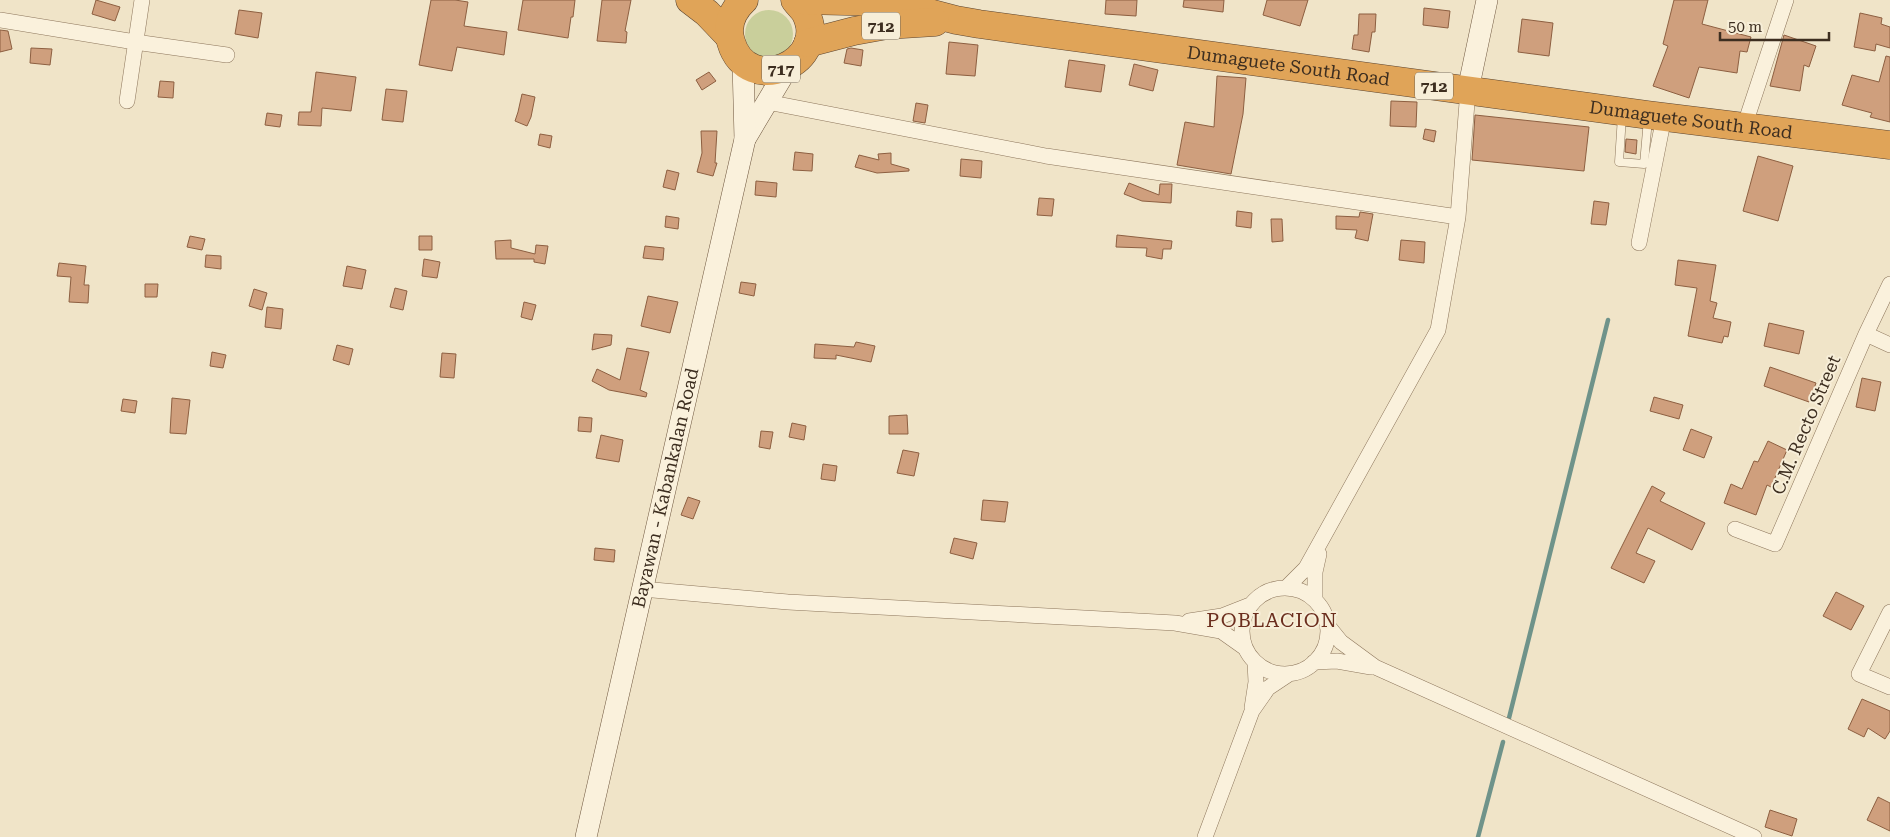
<svg xmlns="http://www.w3.org/2000/svg" width="1890" height="837" font-family="'Roboto Serif',serif">
<style>
.green{fill:#c9cf9b}
.lines{fill:none;stroke-linecap:round;stroke-linejoin:round}
.stream{stroke:#6f938a;stroke-width:4.5}
.building{fill:#cf9f7d;stroke:#8d5f41}
.lane-casing{stroke:#8d765c;stroke-width:9}
.street-casing{stroke:#8d765c;stroke-width:16}
.secondary-casing{stroke:#6f573f;stroke-width:22}
.highway-casing{stroke:#5b4430;stroke-width:29}
.lane{stroke:#faf1dc;stroke-width:8}
.street{stroke:#faf1dc;stroke-width:15}
.secondary{stroke:#faf1dc;stroke-width:21}
.highway{stroke:#e0a458;stroke-width:28}
.labels{text-anchor:middle;stroke-width:4;stroke-linejoin:round;paint-order:stroke}
.shield{fill:#f7eed8;stroke:#756857;stroke-width:1}
.shield-label{font-size:16px;font-weight:bold;fill:#3d2e20}
.street-label{font-size:18px;fill:#3d2e20;stroke:#f7eed8}
.quarter-label{font-size:20px;letter-spacing:1px;fill:#6b2e1e;stroke:#f7eed8}
</style>
<rect width="100%" height="100%" fill="#f0e4c8"/>
<path class="green" d="M745 34a24 24 0 1 1 48 0a24 24 0 1 1-48 0Z"/>
<g class="lines">
<path class="stream" d="M1509,718L1608,320
M1478,837L1503,742"/>
</g>
<path class="building" d="M96,0L120,7L115,21L92,14Z
M431,0H455L468,2L464,26L507,32L504,55L457,47L452,71L419,65Z
M523,0H575L573,17H571L568,38L518,30Z
M602,0H631L625,31L627,32L626,43L597,41Z
M1106,0H1137L1136,16L1105,14Z
M1184,0H1224L1223,12L1183,7Z
M1267,0H1308L1300,26L1263,15Z
M1674,0H1708L1702,24L1751,37L1747,52L1740,51L1737,73L1699,67L1689,98L1653,86L1668,46L1663,44Z
M1424,8L1450,11L1448,28L1423,25Z
M239,10L262,13L258,38L235,34Z
M1860,13L1882,18L1881,24L1890,27V48L1876,44L1875,51L1854,47Z
M1359,14H1376L1375,32H1372L1369,52L1352,49L1354,35H1358Z
M1522,19L1553,23L1549,56L1518,52Z
M0,30L8,31L12,49L0,52Z
M1784,35L1816,46L1809,67L1804,65L1800,91L1770,86Z
M949,42L978,45L975,76L946,74Z
M31,48L52,49L50,65L30,63Z
M851,48L863,50L861,66L844,63L847,49Z
M1886,56L1890,57V122L1870,117L1872,113L1842,105L1852,75L1879,82Z
M1069,60L1105,65L1101,92L1065,87Z
M1134,64L1158,70L1153,91L1129,85Z
M316,72L356,77L351,111L322,108L321,126L298,125L299,112H311Z
M709,72L716,81L702,90L696,80Z
M1217,76L1246,78L1243,114L1231,174L1177,165L1185,122L1214,127Z
M160,81L174,82L173,98L158,97Z
M386,89L407,91L403,122L382,120Z
M522,94L535,97L531,117L527,126L515,121L518,112Z
M1391,101L1417,102L1416,127L1390,126Z
M916,103L928,105L925,123L913,121Z
M267,113L282,115L280,127L265,125Z
M1475,115L1589,127L1584,171L1472,160Z
M1425,129L1436,131L1434,142L1423,139Z
M701,131H717L715,163H717L713,176L697,172L702,153Z
M540,134L552,136L550,148L538,145Z
M1626,139L1637,140L1636,154L1625,152Z
M795,152L813,154L812,171L793,170Z
M891,153V164L909,169V171L877,173L855,167L859,155L879,160L878,154Z
M1758,156L1793,166L1778,221L1743,211Z
M961,159L982,161L981,178L960,176Z
M667,170L679,173L675,190L663,187Z
M756,181L777,183L776,197L755,195Z
M1129,183L1159,195L1160,184H1172L1171,203L1142,201L1124,194Z
M1039,198L1054,199L1052,216L1037,215Z
M1594,201L1609,203L1606,225L1591,224Z
M1237,211L1252,213L1251,228L1236,226Z
M1360,212L1373,214L1368,241L1355,238L1357,230L1336,229V216L1359,217Z
M666,216L679,218L678,229L665,227Z
M1271,219H1282L1283,241L1272,242Z
M1117,235L1172,241L1171,249H1163L1162,259L1146,256L1147,248L1116,247Z
M190,236L205,239L202,250L187,247Z
M419,236H432V250H419Z
M511,240V248L535,254L536,245L548,246L545,264L534,262V259H496L495,241Z
M1401,240L1425,242L1424,263L1399,260Z
M645,246L664,248L663,260L643,258Z
M206,255L221,256V269L205,267Z
M424,259L440,262L437,278L422,276Z
M1678,260L1716,265L1710,301L1717,303L1713,318L1731,322L1728,337L1724,336L1722,343L1688,336L1697,288L1675,285Z
M59,263L86,266L84,285H89L88,303L69,302L71,277L57,276Z
M347,266L366,270L362,289L343,286Z
M741,282L756,284L754,296L739,293Z
M145,284H158L157,297H145Z
M395,288L407,291L403,310L390,307Z
M254,289L267,293L262,310L249,306Z
M648,296L678,302L670,333L641,326Z
M524,302L536,305L532,320L521,317Z
M267,307L283,309L281,329L265,327Z
M1769,323L1804,331L1799,354L1764,346Z
M594,334L612,335L611,345L592,350Z
M856,342L875,346L871,362L836,355V359L814,358L815,344L854,347Z
M337,345L353,349L349,365L333,360Z
M627,348L649,352L640,390L647,393L646,397L609,390L592,381L597,369L620,380Z
M212,352L226,355L223,368L210,366Z
M442,353L456,354L454,378L440,377Z
M1770,367L1816,383L1809,402L1764,386Z
M1862,378L1881,382L1875,411L1856,407Z
M1654,397L1683,405L1679,419L1650,411Z
M172,398L190,400L186,434L170,433Z
M123,399L137,401L135,413L121,411Z
M907,415L908,434H889V416Z
M579,417L592,418L591,432L578,431Z
M792,423L806,426L804,440L789,437Z
M1691,429L1712,437L1704,458L1683,450Z
M761,431L773,432L770,449L759,447Z
M601,435L623,440L619,462L596,458Z
M1768,441L1787,450L1771,487L1767,485L1756,515L1724,503L1731,484L1742,489L1754,461L1758,462Z
M903,450L919,453L914,476L897,473Z
M823,464L837,466L835,481L821,479Z
M1652,486L1665,493L1660,501L1705,523L1692,550L1648,528L1636,553L1655,561L1644,583L1611,568Z
M688,497L700,501L693,519L681,515Z
M983,500L1008,502L1005,522L981,520Z
M954,538L977,543L973,559L950,553Z
M595,548L615,550L614,562L594,560Z
M1836,592L1864,606L1851,630L1823,616Z
M1862,699L1890,711V731L1885,739L1868,728L1864,737L1848,729Z
M1878,797L1890,803V831L1867,820Z
M1770,810L1797,819L1792,836L1765,827Z"/>
<g class="lines">
<g class="lane-casing">
<path id="lane" d="M1622,116L1619,162L1644,164L1648,119"/>
</g>
<g class="street-casing">
<path id="street" d="M0,20L135,42L227,55
M127,101L142,0
M767,102L1046,156L1458,217
M1744,127L1786,0
M1639,243L1664,117
M1866,334L1890,345
M1735,529L1775,544L1866,334L1890,284
M1242 631a43 43 0 1 1 86 0a43 43 0 1 1-86 0Z
M1286,588L1306,568L1438,330L1458,217L1468,90
M642,589L788,602L1175,623L1221,631L1245,648
M1315,599V572L1319,554
M1890,612L1859,674L1890,687
M1189,621L1222,616L1250,605
M1328,626L1341,642L1375,667L1754,837
M1314,662L1337,661L1371,667
M1252,708L1256,682L1255,662
M1205,837L1252,711L1268,688L1289,674"/>
</g>
<g class="secondary-casing">
<g id="secondary">
<path d="M1468,90L1487,0"/>
<path d="M745,139L788,67"/>
<path id="s1" d="M586,837L745,139L743,63"/>
</g>
</g>
<g class="highway-casing">
<g id="highway">
<path d="M690,0L707,13L729,36"/>
<path d="M744,0C732,11 726,26 731,42C748,99 832,62 805,12C802,8 798,4 795,0"/>
<path id="s2" d="M802,0L887,2L956,20L979,24L1648,115L1890,145"/>
<path d="M808,43L854,31L887,25L935,22"/>
</g>
</g>
<use href="#lane" class="lane"/>
<use href="#street" class="street"/>
<use href="#secondary" class="secondary"/>
<use href="#highway" class="highway"/>
</g>
<g class="labels">
<g class="shield">
<rect x="862" y="12.5" width="38" height="27" rx="4"/>
<rect x="762" y="55.5" width="38" height="27" rx="4"/>
<rect x="1415" y="72.5" width="38" height="27" rx="4"/>
</g>
<g class="shield-label">
<text x="881" y="32">712</text>
<text x="781" y="75">717</text>
<text x="1434" y="92">712</text>
</g>
<g class="street-label">
<text dy="6" stroke="none"><textPath href="#s2" startOffset="492">Dumaguete South Road</textPath></text>
<text dy="6" stroke="none"><textPath href="#s2" startOffset="898">Dumaguete South Road</textPath></text>
<text transform="translate(1806 425) rotate(-67)" y="6">C.M. Recto Street</text>
<text dy="6" stroke="none"><textPath href="#s1" startOffset="358">Bayawan - Kabankalan Road</textPath></text>
</g>
<g class="quarter-label">
<text x="1272" y="627">POBLACION</text>
</g>
</g>
<path d="M1720 32v8h109v-8" fill="none" stroke="#3d2e20" stroke-width="2.5"/>
<text x="1728" y="32" font-size="15" fill="#3d2e20" stroke="#f7eed8" stroke-width="4" paint-order="stroke">50 m</text>
</svg>
